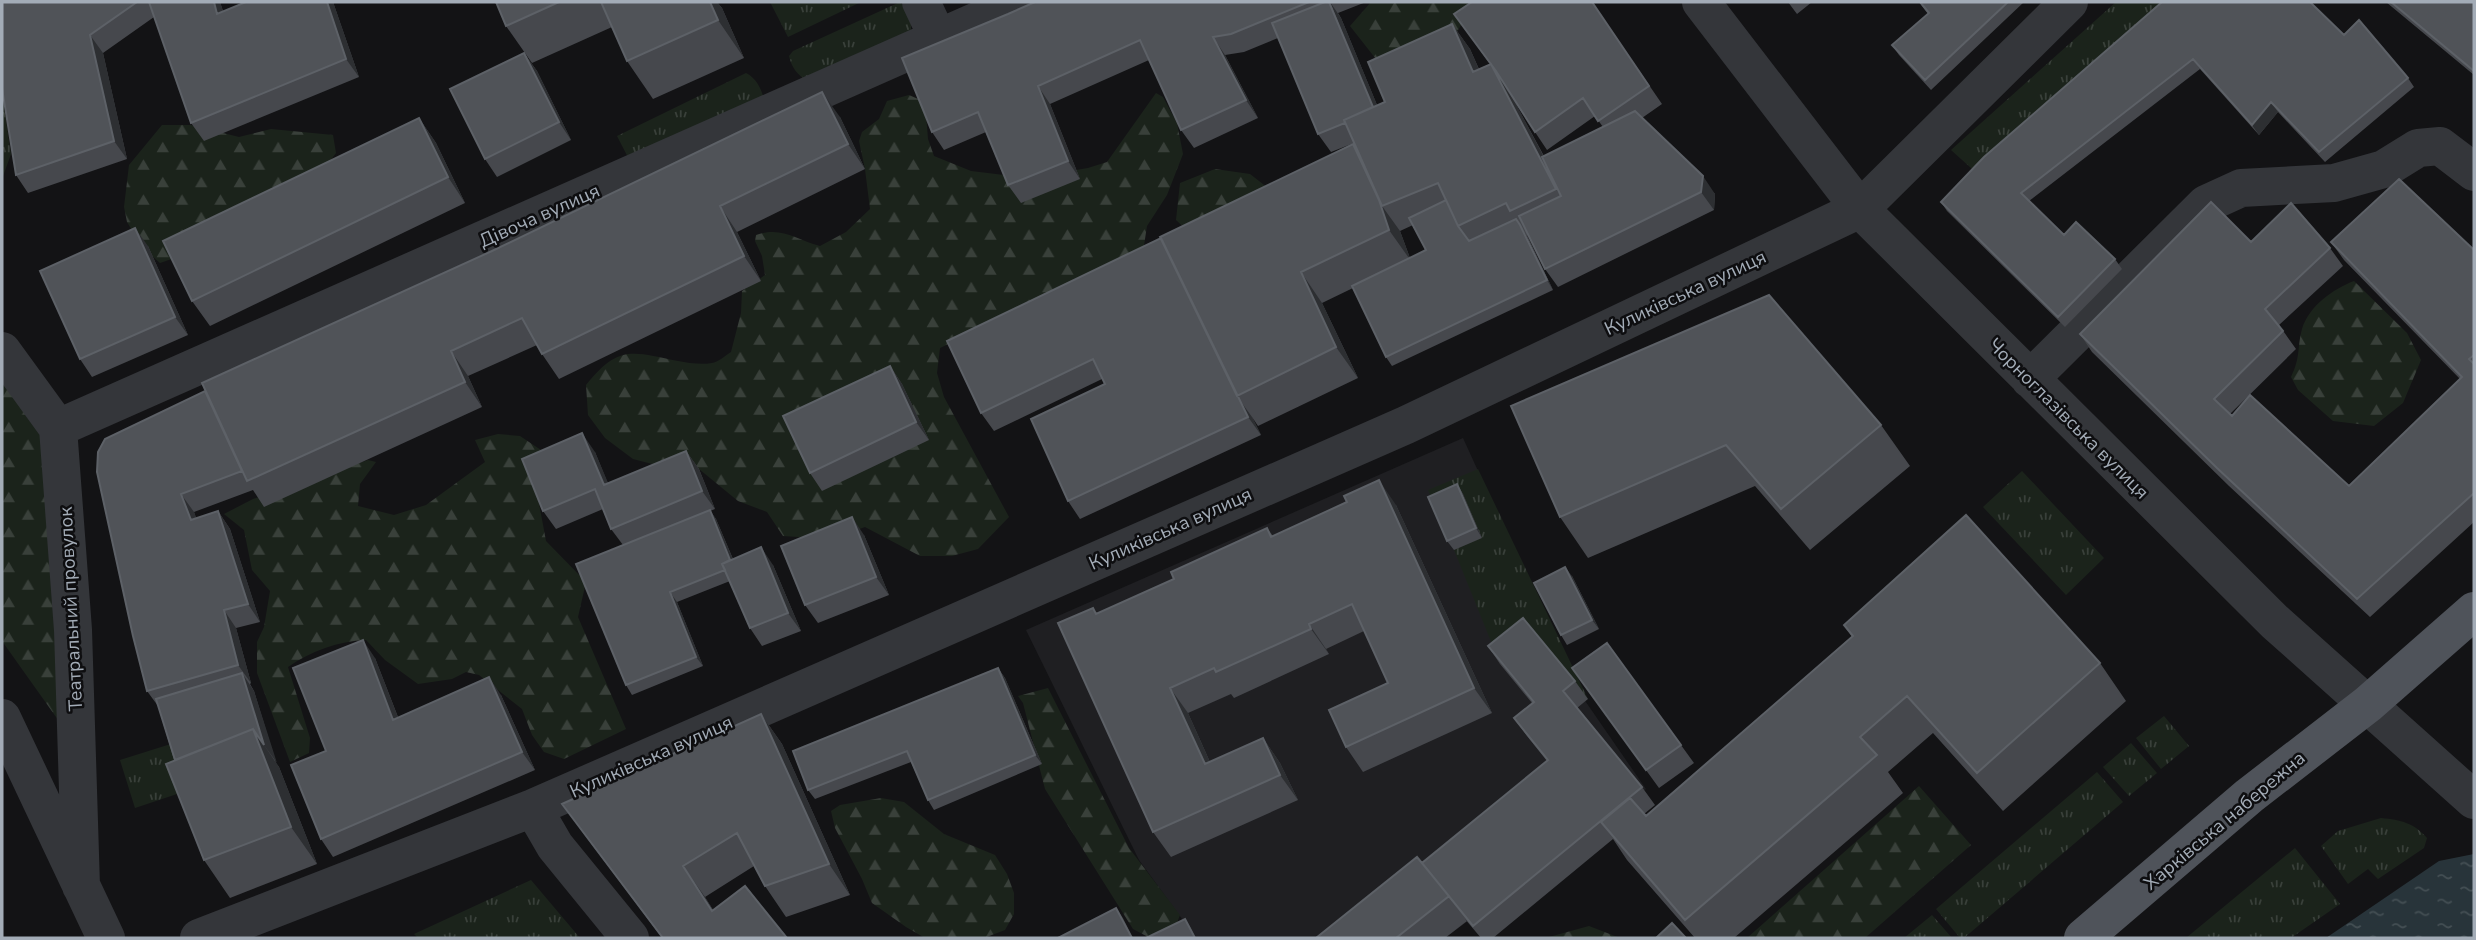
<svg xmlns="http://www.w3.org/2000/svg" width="2476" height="940" font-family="'Nunito Sans',sans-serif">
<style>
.built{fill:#1f1f22}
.grass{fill:url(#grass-tufts)}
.forest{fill:url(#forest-firs)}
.water{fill:url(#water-ripples)}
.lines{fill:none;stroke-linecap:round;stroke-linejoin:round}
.minor{stroke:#34363a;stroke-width:38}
.major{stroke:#4f535a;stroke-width:38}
.wall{fill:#46484d;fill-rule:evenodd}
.shaded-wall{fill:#2d2f32}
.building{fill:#505358;stroke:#5d6167;stroke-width:2}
.labels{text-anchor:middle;stroke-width:5;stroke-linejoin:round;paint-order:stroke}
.street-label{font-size:19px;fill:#a3acb7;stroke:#0e0e10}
</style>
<defs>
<pattern id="grass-tufts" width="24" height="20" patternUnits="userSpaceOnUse" patternTransform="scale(1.75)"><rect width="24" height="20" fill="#1b231b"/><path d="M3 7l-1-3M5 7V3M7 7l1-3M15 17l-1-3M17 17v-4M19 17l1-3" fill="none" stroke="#39403a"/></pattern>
<pattern id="forest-firs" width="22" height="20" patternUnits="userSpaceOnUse" patternTransform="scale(1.75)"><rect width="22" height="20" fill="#1b231b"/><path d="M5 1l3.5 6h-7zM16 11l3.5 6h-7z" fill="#39403a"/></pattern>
<pattern id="water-ripples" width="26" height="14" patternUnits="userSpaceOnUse" patternTransform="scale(1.75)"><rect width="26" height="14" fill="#28343a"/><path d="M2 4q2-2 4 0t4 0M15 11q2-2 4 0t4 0" fill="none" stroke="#444f54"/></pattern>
</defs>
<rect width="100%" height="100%" fill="#131315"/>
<path class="built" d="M1463,438L1579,692L1646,789L1445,938H1196L1139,860L1026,630Z"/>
<path class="grass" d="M770,2H861L788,37Z
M900,2C909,11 913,22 910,35L808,81C797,75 792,68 789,56L793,51Z
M2116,2H2180L1981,177L1951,150Z
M746,73C756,78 761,88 764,99L632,165L617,136Z
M2,93L11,154L2,179Z
M1478,469L1588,699L1500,664L1454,550L1482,537L1435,507L1428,490Z
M2022,471L2104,558L2066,595L1983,507Z
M2164,716L2189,746L2161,769L2136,738Z
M174,743L189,790L135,808L120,760Z
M2131,743L2157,773L2129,796L2103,767Z
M2097,772L2123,802L1964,938H1960L1936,909Z
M2381,818C2401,820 2414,823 2427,838L2424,848L2378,879L2368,869L2348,884L2321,846L2338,831Z
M2295,848L2340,904L2291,938H2186Z
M531,880L580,938H418L414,934Z
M1932,915L1952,938H1904Z"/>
<path class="forest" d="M1371,2H1474L1451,43L1383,68L1350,26Z
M1156,93L1163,97L1177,123L1183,154L1167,195L1147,226L1143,252L940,348L937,373L944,397L1009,517L978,549L952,556H920L865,527L831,539L783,536L767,512L738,501L699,469L664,467L633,459L605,438L588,415L586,385C619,344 632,352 678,361C688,363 701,365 712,363C718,362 725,356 731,352L741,313L742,291L765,275L762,256L755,241L756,235C781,226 795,239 820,246L846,232L870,209L865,169L859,141L862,132L879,119L887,101L909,95L925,102L928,139L934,156L971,171L1029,178L1088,168L1107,162Z
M162,125H191L239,137L271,129L333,135L336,153L321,173L255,230L160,263L142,247L127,222L124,207L129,165Z
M1215,169L1250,174L1268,188L1192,235L1176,220L1180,183Z
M2354,281L2407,333L2421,360L2403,403L2374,426L2333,421L2298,390L2291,377C2301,357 2297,347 2302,329C2309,306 2333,289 2354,281Z
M2,378L48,431L66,731L2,641Z
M498,434L520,436L541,450L534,477L546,541L586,582L578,617L626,729L564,759L544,752L532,735L522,709L479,675L466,672L452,679L418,684L385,660L366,640C338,641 311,651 288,667L310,738L309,753L290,762L257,673V642L264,627L270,591L252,570L244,530L224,514L253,499L368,460L376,462L360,484L358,506L394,515L426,505L485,462L475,440Z
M1048,688L1129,848L1180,915L1175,928L1150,938L1133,929L1045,789L1023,703L1018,696Z
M1919,786L1971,845L1865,938H1747Z
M881,798L904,802L944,834L995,855L1007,874L1014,893V914L1005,930L984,938H925L906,927L872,903L862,879L835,828L831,811L840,805Z
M1589,926L1620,938H1545L1549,937Z"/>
<path class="water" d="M2474,854V938H2326L2439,861Z"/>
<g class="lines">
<path class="minor" d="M921,2L938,38
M1701,2L1860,209L2275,622L2474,800
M2,351L58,428L73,630L81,886
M2030,379L2206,204L2241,188L2334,183L2384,169L2418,148L2440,146L2474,172
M58,428L1020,2
M2,718L106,938
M533,808L555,846L630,938
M199,938L533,808L1406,425L1860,209L2069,2"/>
<path class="major" d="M2083,938L2249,796L2368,704L2474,611"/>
</g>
<path class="wall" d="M2,2H220L223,11L246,2H333L359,77L204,141L191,123L154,17L103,53L127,159L28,193L16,175Z
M496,2H717L722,8L744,58L653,99L627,61L612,27L532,63L506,26Z
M1035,2H1366L1338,13L1341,18L1377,105L1385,102L1452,24L1470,49L1479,69L1490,64L1454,14L1592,2L1662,104L1642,118L1715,194L1714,210L1558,287L1545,269L1528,236L1527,235L1553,290L1392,366L1386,357L1353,288L1322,303L1358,378L1258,426L1252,417L1261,435L1080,519L1068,501L1105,384L1102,379L994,431L981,413L1357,150L1354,143L1331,152L1318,134L1278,38L1244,52L1225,55L1258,118L1194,148L1181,130L1149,60L1050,104L1080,179L1021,203L1008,185L986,132L944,150L932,132L1008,14ZM1513,99L1547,150L1595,116L1603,127L1544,156ZM1413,225L1426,250L1410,258L1400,231Z
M1788,2H1812L1797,14Z
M1919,2H2024L1931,90L1899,55L1892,45L1928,14Z
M2162,2L2344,35L2408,78L2414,87L2325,162L2278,112L2259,135L2200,69L2029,201L2064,235L2115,259L2122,269L2065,327L1947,211L1941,202Z
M2386,2H2474V75Z
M524,53L537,71L571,140L497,177L485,159Z
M840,117L865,169L737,232L761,281L559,379L542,354L537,345L468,376L482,407L264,507L253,490L194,512L196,518L218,511L230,529L260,622L236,628L251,683L250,684L254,691L276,763L279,767L317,864L230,898L204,860L158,706L147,691L97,472Z
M419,118L436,143L465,203L210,326L192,301Z
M2251,242L2330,248L2343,266L2279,325L2296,349L2230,414L2349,486L2460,379L2344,260L2331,242L2474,250V522L2370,617L2229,486L2092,352L2080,334Z
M148,246L188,335L92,377L80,359Z
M890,366L902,384L929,440L822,491L810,473Z
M1511,406L1881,425L1910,466L1810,550L1755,486L1588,558L1560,517Z
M686,451L699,469L715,509L710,511L716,519L733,559L773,565L801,631L762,646L750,628L730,581L677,602L703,666L632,695L626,685L623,545L611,529L603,509L556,529L543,511L595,452L608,484Z
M1457,484L1463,494L1482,538L1454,550L1447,541Z
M1396,505L1492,713L1363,772L1346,747L1388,683L1364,631L1326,649L1329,654L1234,698L1231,694L1188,713L1210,762L1263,738L1280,763L1298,800L1171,857L1153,832L1097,614L1174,579L1267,528L1273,536Z
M864,535L889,595L818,623L805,605Z
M1572,576L1599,629L1567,645L1561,635Z
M1844,625L2100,663L2126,701L2003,811L1933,733L1888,772L1903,793L1734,938H1695L1627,860L1613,839L1493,938H1481L1465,919L1467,921L1445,938H1316L1422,863L1547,761L1527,736L1514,718L1532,703L1500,664L1488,646L1575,681L1588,699L1577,708L1642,787L1655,805L1644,814L1646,816L1852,637Z
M1607,643L1694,763L1659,788L1572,668Z
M375,658L398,717L501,695L535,770L333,857L321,839L326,751Z
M998,668L1005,678L1042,764L934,810L928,800L911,762L815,799L808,790Z
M761,714L782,744L850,895L786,917L765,886L754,866L705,897L713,910L787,938H662L584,834L562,804Z"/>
<path class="shaded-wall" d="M214,2H220L230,32L217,14Z
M327,2H333L359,77L346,59Z
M710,2H717L722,8L744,58L718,20Z
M1330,2L1341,18L1387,129L1374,111Z
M1452,24L1470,49L1491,97L1473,72Z
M90,35L103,53L127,159L114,141Z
M1213,37L1225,55L1258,118L1246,100Z
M524,53L537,71L571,140L559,122Z
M1491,64L1508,89L1574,214L1556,189Z
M1038,86L1050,104L1080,179L1068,161Z
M822,92L840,117L865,169L848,144Z
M2271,102L2278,112L2259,135L2252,125Z
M419,118L436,143L465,203L448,177Z
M1353,144L1374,174L1382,206L1400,231L1411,261L1389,230Z
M1703,176L1715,194L1714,210L1701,192Z
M720,206L737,232L761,281L744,256Z
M1520,225L1526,235L1553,290L1547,280Z
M135,228L148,246L188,335L175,317Z
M1301,272L1322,303L1358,378L1336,347Z
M451,351L468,376L482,407L465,382Z
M890,366L902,384L929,440L916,422Z
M1239,399L1252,417L1261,435L1248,417Z
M582,433L595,452L617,504L604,485Z
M686,451L699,469L715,509L702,491Z
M1379,480L1396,505L1492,713L1474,688Z
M1457,484L1463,494L1482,538L1476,528Z
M181,494L194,512L204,538L191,520Z
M710,510L716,519L740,576L733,567Z
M218,511L230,529L260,622L248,604Z
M852,517L864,535L889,595L876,577Z
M761,547L773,565L801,631L788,613Z
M1565,567L1572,576L1599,629L1592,620Z
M670,592L677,602L703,666L696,657Z
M224,610L236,628L251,683L238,665Z
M1309,624L1326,649L1329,654L1311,629Z
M363,640L375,658L406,738L393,720Z
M998,668L1005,678L1042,764L1035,755Z
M242,673L254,691L277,763L264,745Z
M489,677L501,695L535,770L522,752Z
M1170,688L1188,713L1222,789L1205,764Z
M761,714L782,744L850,895L829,864Z
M253,729L279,767L317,864L291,827Z
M1263,738L1280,763L1298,800L1280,775Z
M683,866L705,897L731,938L712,911Z
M1116,908L1123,918L1133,938H1132Z
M1185,919L1191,928L1196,938H1195Z"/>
<path class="building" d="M2,2H137L90,35L114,141L16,175L2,88Z
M149,2H214L217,14L246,2H327L346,59L191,123Z
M496,2H559L506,26Z
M601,2H710L718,20L627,61Z
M1035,2H1309L1231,34L1213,37L1246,100L1181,130L1140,40L1038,86L1068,161L1008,185L978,112L932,132L902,58L1008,14Z
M1325,2H1329L1373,107L1344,120L1345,123L1318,134L1272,23Z
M1472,2H1592L1649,86L1598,121L1583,98L1535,132L1496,71L1454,14Z
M1920,2H2008L1925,80L1892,45L1929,13Z
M2162,2H2310L2344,35L2359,20L2408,78L2319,152L2271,102L2252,125L2193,59L2021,193L2064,235L2076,222L2115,259L2058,317L1941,202L1984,157Z
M2391,2H2474V71Z
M1452,24L1473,72L1491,64L1556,189L1510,211L1506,203L1458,226L1438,183L1382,206L1344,120L1385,102L1368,62Z
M524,53L559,122L485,159L450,89Z
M822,92L848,144L720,206L744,256L542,354L522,318L451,351L465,382L247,481L202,383L492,251Z
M1635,111L1703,176L1701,192L1545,269L1519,216L1561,196L1542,157Z
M419,118L448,177L192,301L163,241Z
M1353,144L1379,200L1389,230L1301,272L1336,347L1237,396L1160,237Z
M2399,179L2474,250V355L2469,359L2474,364V493L2357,599L2217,468L2080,334L2211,202L2251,242L2291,203L2330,248L2265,309L2283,331L2214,399L2232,416L2250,395L2349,486L2462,377L2331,242Z
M1446,200L1458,226L1469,241L1516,219L1520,225L1547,280L1386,357L1352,286L1426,250L1409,218Z
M135,228L175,317L80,359L40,271Z
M1161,238L1248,417L1068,501L1031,419L1105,384L1093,359L981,413L947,341Z
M1769,295L1881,425L1781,509L1726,445L1560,517L1511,406Z
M890,366L916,422L810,473L783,416Z
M205,391L242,471L181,494L191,520L218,511L248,604L224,610L238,665L147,691L133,636L97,472L98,452L105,439Z
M582,433L604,485L686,451L702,491L611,529L595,489L543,511L522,459Z
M1379,480L1474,688L1346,747L1329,710L1388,683L1352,604L1309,624L1311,629L1216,672L1214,668L1170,688L1205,764L1263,738L1280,775L1153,832L1058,623L1093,608L1096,614L1174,579L1171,572L1267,528L1271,537L1347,502L1344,496Z
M1457,484L1476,528L1447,541L1428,497Z
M710,510L730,560L722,564L725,570L670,592L696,657L626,685L576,564Z
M1966,515L2100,663L1977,773L1907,696L1860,737L1877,755L1685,920L1601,822L1630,798L1646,816L1853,636L1844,625Z
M852,517L876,577L805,605L781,546Z
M761,547L788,613L750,628L722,564Z
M1565,567L1592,620L1561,635L1534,583Z
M1523,618L1575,681L1563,691L1642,787L1473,926L1422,863L1548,760L1514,718L1534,702L1488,646Z
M363,640L393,720L489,677L522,752L321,839L291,765L326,751L293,668Z
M1607,643L1681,745L1646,770L1572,668Z
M998,668L1035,755L928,800L907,751L808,790L793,751Z
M242,673L264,745L253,729L175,760L156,699Z
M761,714L829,864L765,886L737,833L683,866L712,911L745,886L787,938H663L562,804Z
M253,729L291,827L204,860L166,764Z
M1417,857L1449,896L1396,938H1316Z
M1116,908L1132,938H1058Z
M1185,919L1195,938H1146Z
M1672,923L1686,938H1656Z"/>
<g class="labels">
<g class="street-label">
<text transform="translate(539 215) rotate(-24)" y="7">Дівоча вулиця</text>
<text transform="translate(1685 292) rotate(-25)" y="7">Куликівська вулиця</text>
<text transform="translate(2069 418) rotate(45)" y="7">Чорноглазівська вулиця</text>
<text transform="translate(1170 528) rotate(-24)" y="7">Куликівська вулиця</text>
<text transform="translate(70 609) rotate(-93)" y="7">Театральний провулок</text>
<text transform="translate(651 756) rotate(-24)" y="7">Куликівська вулиця</text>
<text transform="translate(2224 820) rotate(-40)" y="7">Харківська набережна</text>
</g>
</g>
<rect width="2476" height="940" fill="none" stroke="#a3acb7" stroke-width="7"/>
</svg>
